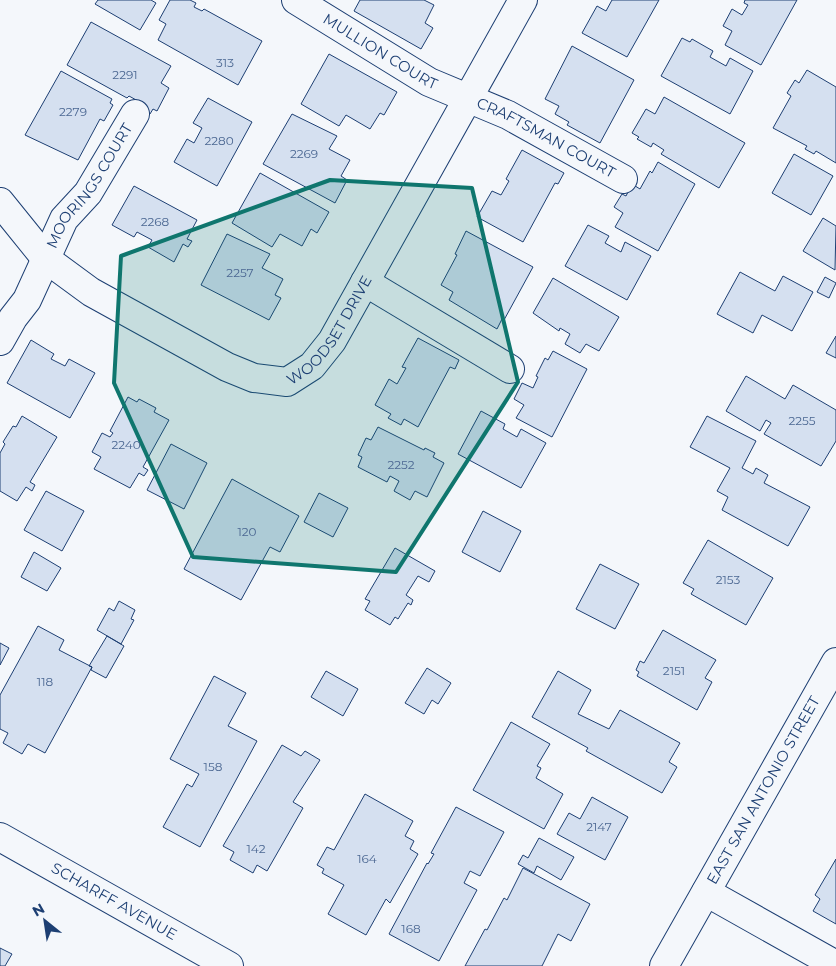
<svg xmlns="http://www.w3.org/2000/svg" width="836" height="966" font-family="Montserrat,sans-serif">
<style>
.building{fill:#d5e0f0;stroke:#1d3f73}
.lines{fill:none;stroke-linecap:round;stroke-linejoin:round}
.minor-casing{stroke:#1d3f73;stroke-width:30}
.secondary-casing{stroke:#1d3f73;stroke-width:30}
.minor{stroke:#f4f7fb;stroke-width:28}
.secondary{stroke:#f4f7fb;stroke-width:28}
.marked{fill:#0f766e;fill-opacity:0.2;stroke:#0f766e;stroke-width:4;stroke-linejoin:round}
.labels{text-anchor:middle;stroke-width:4;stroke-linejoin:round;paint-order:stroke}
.number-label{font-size:12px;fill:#4b6792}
.street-label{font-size:15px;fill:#1d3f73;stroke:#f4f7fb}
</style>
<rect width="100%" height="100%" fill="#f4f7fb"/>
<path class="building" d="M98,0H151L156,3L140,30L95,4Z
M170,0H190L196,3L194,7L202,11L204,9L262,41L238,85L158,40L166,24L159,20Z
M360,0H424L434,5L425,23L433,28L421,49L354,11Z
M612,0H659L627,57L582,33L597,6L606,11Z
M745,0H797L761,65L725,45L732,31L723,26L732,9L742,15L748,5L744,3Z
M91,22L171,66L161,83L169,88L157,111L153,109L150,114L136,105L138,101L129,96L127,98L67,65Z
M682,38L690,42L692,39L713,51L710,57L726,66L730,58L753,71L730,114L661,76Z
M572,46L634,80L600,143L567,125L569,122L555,114L559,106L545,99Z
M329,54L397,92L384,115L380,113L370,129L346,115L339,126L301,104Z
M807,70L836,87V163L816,151L814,154L805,149L807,146L773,128L791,96L787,93L795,80L799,83Z
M61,71L112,99L110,103L113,105L104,121L100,119L78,160L25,135Z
M664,97L745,143L719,188L661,154L664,150L653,143L651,147L637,139L639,137L632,133L646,109L655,114Z
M208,98L252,122L217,186L174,162L187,139L194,143L202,128L193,123Z
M292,114L337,136L329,149L350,160L341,176L347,180L335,203L263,164Z
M522,150L564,173L558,184L555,183L523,242L477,217L492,191L501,195L509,181L506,179Z
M794,154L833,176L811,215L772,193Z
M658,162L695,184L658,251L615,227L623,213L614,207L622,194L626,196L632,184L640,189L650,171L652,173Z
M260,173L329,212L317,233L311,229L302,246L280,234L272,247L232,223Z
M134,186L197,220L187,239L192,241L188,247L183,244L174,262L148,247L152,240L137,232L134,237L112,225Z
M823,218L836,226L835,270L803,251Z
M588,225L609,236L605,243L621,252L625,242L651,256L627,300L565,266Z
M466,231L533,267L504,320L502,319L497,329L449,300L453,292L441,285L457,255L455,254Z
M227,234L270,254L262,268L283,279L275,295L281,298L269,320L201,285Z
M740,272L775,291L783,276L813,292L792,331L762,315L753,333L717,314Z
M825,277L836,283L829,298L817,292Z
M553,278L619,317L599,351L586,344L580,353L565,344L570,334L560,328L559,331L533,313Z
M836,336V358L826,353Z
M418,338L459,360L455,369L450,367L418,427L404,419L401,425L388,418L391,414L375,405L389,379L397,384L406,368L402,367Z
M31,340L54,354L51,359L65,366L69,359L95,373L70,418L7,383Z
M553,351L587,369L552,437L516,418L524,405L514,399L522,383L533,388L538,377L536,376L545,358L548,360Z
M746,376L785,399L793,385L836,410V441L821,466L764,434L771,423L766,420L760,431L726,411Z
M128,397L137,402L139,399L156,408L154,412L169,420L143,467L148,470L144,476L139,473L130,488L94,469L101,457L92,452L102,433L110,437L113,433L110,431Z
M481,411L505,424L503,429L517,437L521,429L546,443L521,488L458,454Z
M22,416L57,437L30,482L35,485L32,491L26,487L17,501L0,491V453L5,444L3,442L13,426L16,427Z
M707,416L756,441L742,468L753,474L756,468L768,475L764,483L810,507L788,546L722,510L728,497L717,491L730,468L690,447Z
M378,427L424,450L425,448L435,453L433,457L444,463L427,497L415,491L410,500L394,491L399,481L390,476L387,482L358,467L362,457L358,455L366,438L371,440Z
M171,444L207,463L184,509L147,490Z
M232,479L299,516L280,552L270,547L241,600L184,569Z
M46,491L84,511L62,551L24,530Z
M319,493L348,508L333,537L304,522Z
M483,511L521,531L500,572L462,552Z
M708,540L773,578L746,625L691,594L694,589L683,583Z
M395,548L435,571L429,582L418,576L406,595L413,600L411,605L408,603L398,619L395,617L390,625L365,610L370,601L365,599Z
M34,552L61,568L47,591L21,577Z
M600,564L639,584L615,629L576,609Z
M119,601L135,610L131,619L134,620L121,644L97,630L109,608L114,611Z
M38,626L64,640L59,650L92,667L45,753L28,744L22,754L3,743L8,733L0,729V695Z
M663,630L716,660L705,678L712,682L697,710L637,676L639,672L636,670L640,661L644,663Z
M107,636L124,646L106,678L91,670L92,667L89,666Z
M0,643L9,648L0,665Z
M427,668L451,683L438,704L432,700L424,714L405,703Z
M326,671L358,689L343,716L311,697Z
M558,671L591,690L578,714L609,729L620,710L680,743L669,762L677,767L662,793L586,751L588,748L532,717Z
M214,676L246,693L228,726L257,741L200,847L163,827L187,784L192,787L199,774L170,759Z
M511,722L550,744L537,766L541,768L536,778L563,794L544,829L473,790Z
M282,745L301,756L305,751L320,760L293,802L303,808L267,871L257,865L253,873L230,860L234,852L223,846Z
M365,794L413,821L405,836L414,841L410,849L418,854L390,903L386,899L366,935L328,914L344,885L322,873L324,869L317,865L327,847L334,850Z
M592,797L628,817L605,860L557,834L569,813L580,819Z
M456,807L504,832L480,876L470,871L464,883L477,890L439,961L389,934L427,863L428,864L434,854L431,853Z
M539,838L574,857L561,880L537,866L534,873L518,864L523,855L528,858Z
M836,859V924L813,911L820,899L815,895Z
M523,868L590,904L571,941L558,934L542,966H465L485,929L487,930L504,898L507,900Z
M0,948L12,954L5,966H0Z"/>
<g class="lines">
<g class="minor-casing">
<g id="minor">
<path id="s1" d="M296,0L429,82L508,115L623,179"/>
<path id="s2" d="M0,202L46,259L91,292L227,367L254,378L287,382L312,366L332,341L523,0"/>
<path d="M365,282L510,369"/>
<path id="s3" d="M0,341L13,318L27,300L64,219L88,193L135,114"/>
<path id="s4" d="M0,837L229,966"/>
<path d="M706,892L836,965"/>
</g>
</g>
<g class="secondary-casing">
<g id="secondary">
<path id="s5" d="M664,966L836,662"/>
</g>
</g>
<use href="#minor" class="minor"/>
<use href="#secondary" class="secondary"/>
</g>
<path class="marked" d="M330,180L472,188L518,382L396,572L193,557L114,383L121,256Z"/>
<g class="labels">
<g class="number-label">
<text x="225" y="67">313</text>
<text x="125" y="79">2291</text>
<text x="73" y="116">2279</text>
<text x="219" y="145">2280</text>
<text x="304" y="158">2269</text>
<text x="155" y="226">2268</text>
<text x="240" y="277">2257</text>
<text x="802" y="425">2255</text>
<text x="126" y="449">2240</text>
<text x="401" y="469">2252</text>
<text x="247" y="536">120</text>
<text x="728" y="584">2153</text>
<text x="674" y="675">2151</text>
<text x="45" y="686">118</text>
<text x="213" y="771">158</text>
<text x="599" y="831">2147</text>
<text x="256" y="853">142</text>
<text x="367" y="863">164</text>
<text x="411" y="933">168</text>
</g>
<g class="street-label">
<text dy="5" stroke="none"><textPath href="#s1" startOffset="99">MULLION COURT</textPath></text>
<text dy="5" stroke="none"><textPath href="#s1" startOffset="286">CRAFTSMAN COURT</textPath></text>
<text dy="5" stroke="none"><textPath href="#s3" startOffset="180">MOORINGS COURT</textPath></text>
<text dy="5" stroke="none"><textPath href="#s2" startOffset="415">WOODSET DRIVE</textPath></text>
<text dy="5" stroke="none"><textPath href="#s5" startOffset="202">EAST SAN ANTONIO STREET</textPath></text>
<text dy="5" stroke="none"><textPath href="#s4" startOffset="131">SCHARFF AVENUE</textPath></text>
</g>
</g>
<g transform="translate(45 921) rotate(330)" stroke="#f4f7fb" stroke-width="4" paint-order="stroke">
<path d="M0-4L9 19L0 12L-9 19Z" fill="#1d3f73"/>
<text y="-8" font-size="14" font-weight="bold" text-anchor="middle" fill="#1d3f73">N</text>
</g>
</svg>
